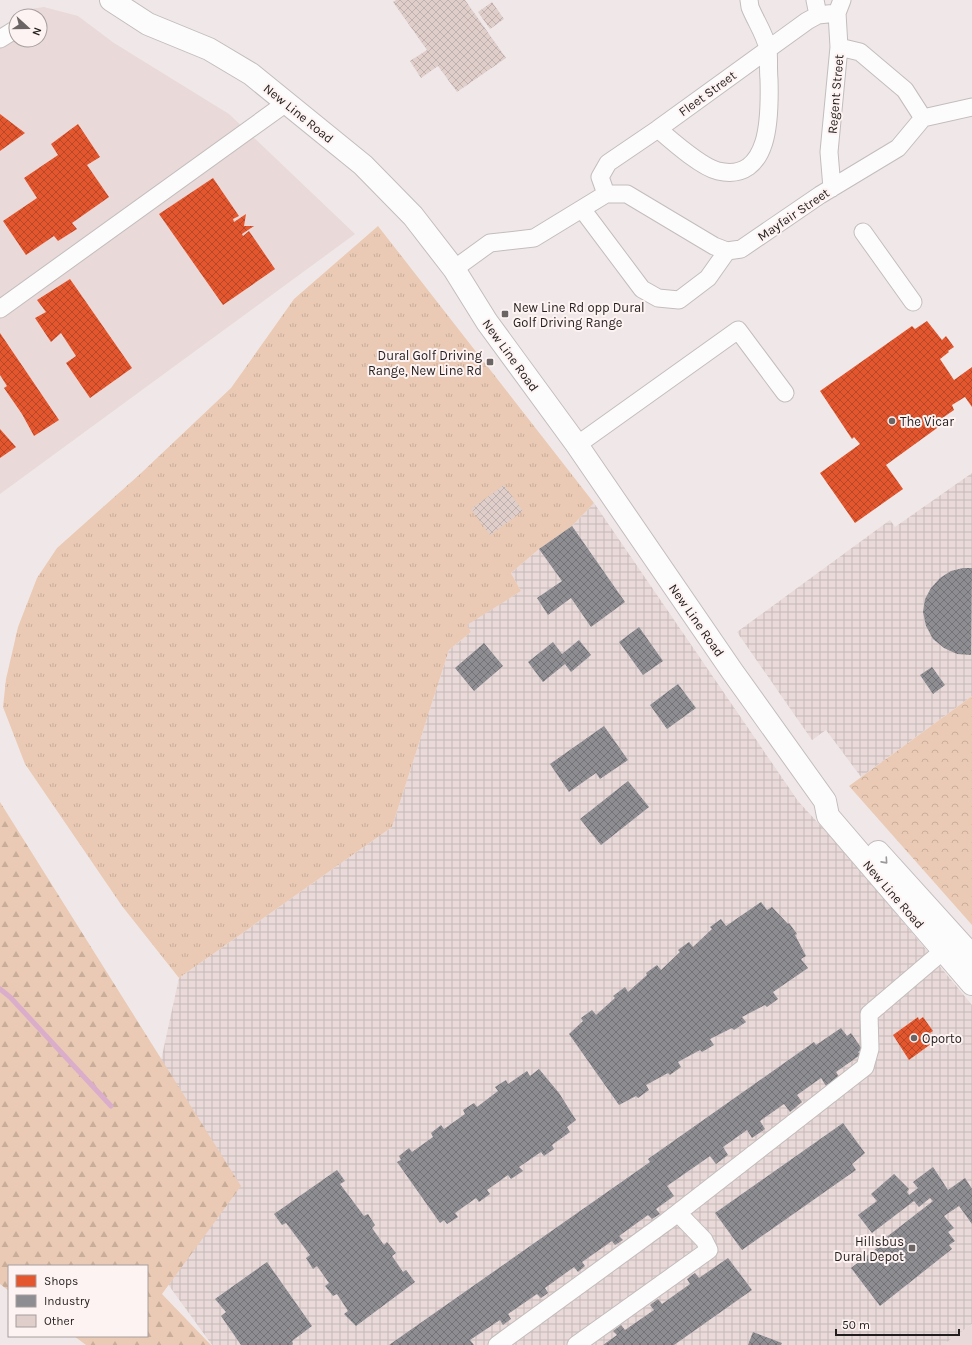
<svg xmlns="http://www.w3.org/2000/svg" width="972" height="1345" font-family="Karla,sans-serif">
<style>
.built{fill:#e9d9d9}
.industrial{fill:url(#industrial-grid)}
.grass{fill:url(#grass-tufts)}
.forest{fill:url(#forest-firs)}
.park{fill:url(#park-crowns)}
.shops{fill:url(#shops-cross-hatch)}
.industry{fill:url(#industry-cross-hatch)}
.lines{fill:none;stroke-linecap:round;stroke-linejoin:round}
.stream{stroke:#daadca;stroke-width:5}
.building{fill:url(#building-cross-hatch)}
.minor-casing{stroke:#c3bdbd;stroke-width:19}
.major-casing{stroke:#c3bdbd;stroke-width:24}
.minor{stroke:#fdfcfc;stroke-width:17}
.major{stroke:#fdfcfc;stroke-width:22}
.oneway{stroke:#9b9898}
.poi-dot{fill:#6b6565;stroke:#fef3f3;stroke-width:1.5}
.labels{text-anchor:middle;stroke-width:4;stroke-linejoin:round;paint-order:stroke}
.street-label{font-size:13px;fill:#231e1e;stroke:#fef3f3}
.poi-label{font-size:13px;fill:#231e1e;stroke:#fef3f3;text-anchor:start}
</style>
<defs>
<pattern id="industrial-grid" width="8" height="8" patternUnits="userSpaceOnUse"><rect width="8" height="8" fill="#e9d9d9"/><path d="M0 4h8M4 0v8" fill="none" stroke="#c8baba"/></pattern>
<pattern id="grass-tufts" width="24" height="20" patternUnits="userSpaceOnUse"><rect width="24" height="20" fill="#eacab4"/><path d="M3 7l-1-3M5 7V3M7 7l1-3M15 17l-1-3M17 17v-4M19 17l1-3" fill="none" stroke="#c8ad9a"/></pattern>
<pattern id="forest-firs" width="22" height="20" patternUnits="userSpaceOnUse"><rect width="22" height="20" fill="#eacab4"/><path d="M5 1l3.5 6h-7zM16 11l3.5 6h-7z" fill="#c8ad9a"/></pattern>
<pattern id="park-crowns" width="20" height="18" patternUnits="userSpaceOnUse"><rect width="20" height="18" fill="#eacab4"/><path d="M2 6a3 3 0 1 1 6 0M12 15a3 3 0 1 1 6 0" fill="none" stroke="#c8ad9a"/></pattern>
<pattern id="shops-cross-hatch" width="8" height="8" patternUnits="userSpaceOnUse"><rect width="8" height="8" fill="#e4572e"/><path d="M0 0l8 8M0 8l8-8" fill="none" stroke="#b84727"/></pattern>
<pattern id="industry-cross-hatch" width="8" height="8" patternUnits="userSpaceOnUse"><rect width="8" height="8" fill="#8d8d92"/><path d="M0 0l8 8M0 8l8-8" fill="none" stroke="#737377"/></pattern>
<pattern id="building-cross-hatch" width="8" height="8" patternUnits="userSpaceOnUse"><rect width="8" height="8" fill="#dfceca"/><path d="M0 0l8 8M0 8l8-8" fill="none" stroke="#bfb0ad"/></pattern>
</defs>
<rect width="100%" height="100%" fill="#f0e8e8"/>
<path class="built" d="M44,7L78,16L114,43L229,114L355,234L0,494V32L16,20V40H40V16H21L30,9Z
M972,1324V1345H943Z"/>
<path class="industrial" d="M972,473V696L861,777L826,730L812,740L737,632L890,520L895,527Z
M594,503L798,801L850,858L972,1005V1324L943,1345H212L125,1225L179,978L392,827L449,650L471,632L466,625L521,591L511,573L539,549L572,526Z"/>
<path class="grass" d="M378,226L594,503L572,526L539,549L511,573L521,591L467,625L471,632L449,650L392,827L179,978L122,906L25,764L3,707L6,679L18,627L37,578L57,548L139,475L231,388L294,299Z"/>
<path class="forest" d="M0,802L241,1186L162,1294L211,1345H86L74,1336H147V1266H9V1291L0,1284Z"/>
<path class="park" d="M972,696V925L849,786Z"/>
<path class="shops" d="M0,114L25,133L0,151Z
M78,124L100,157L87,165L109,197L72,223L77,229L58,241L54,236L26,255L3,221L37,198L24,178L58,155L51,144Z
M213,178L239,216L233,219L234,222L246,214L244,226H254L242,234L243,236L249,231L275,269L223,305L159,214Z
M70,279L132,368L90,398L66,363L76,356L61,333L51,342L35,318L46,312L37,300Z
M927,321L942,340L946,336L954,347L948,351L949,352L940,359L954,380L972,367V407L965,397L952,405L954,410L941,419L944,423L886,465L903,489L855,523L820,473L860,444L854,437L852,439L820,391L912,326L915,329Z
M0,333L59,420L34,436L22,414L4,388L7,386L0,375Z
M0,429L16,447L0,458Z
M918,1017L919,1020L923,1017L933,1031L930,1033L935,1041L909,1060L893,1035Z"/>
<path class="industry" d="M572,526L625,602L591,627L571,598L548,615L537,598L562,581L539,549Z
M963,568H972L971,655L957,654L944,648L933,639L926,626L923,612L925,599L931,588L940,578L951,571Z
M639,627L663,661L643,675L619,642Z
M579,640L591,655L571,672L565,664L543,682L528,662L553,642L562,654Z
M484,643L503,666L474,691L455,668Z
M932,667L945,685L933,694L920,675Z
M678,684L696,708L667,729L650,705Z
M604,726L628,760L600,779L596,773L569,792L550,764Z
M628,781L649,807L601,845L580,819Z
M761,902L767,910L772,907L788,924L789,923L797,934L795,935L806,956L801,959L808,968L773,992L778,999L767,1007L765,1005L742,1017L746,1022L734,1030L732,1028L710,1039L714,1045L702,1052L700,1050L678,1062L681,1067L670,1075L668,1073L646,1085L649,1090L638,1098L636,1096L619,1105L569,1034L583,1021L581,1018L592,1010L596,1015L615,998L613,996L625,987L628,992L647,975L646,973L657,965L661,970L680,952L678,950L689,942L693,947L712,929L710,927L721,919L726,926Z
M841,1028L847,1036L851,1033L862,1049L858,1052L860,1055L836,1072L839,1077L826,1086L821,1078L797,1095L802,1102L790,1112L784,1104L760,1121L765,1129L752,1138L747,1130L723,1147L728,1155L716,1164L710,1156L667,1186L674,1196L656,1209L660,1214L652,1219L648,1215L619,1236L623,1240L615,1245L612,1241L582,1262L585,1266L578,1272L574,1267L545,1288L548,1293L541,1298L537,1294L508,1314L511,1319L503,1325L500,1320L470,1340L474,1345H389L650,1162L648,1159L814,1042L816,1045Z
M539,1069L559,1093L576,1120L567,1127L570,1132L552,1145L554,1149L544,1156L541,1152L519,1167L523,1171L511,1179L508,1175L487,1190L490,1194L479,1202L476,1198L455,1213L458,1217L447,1224L444,1220L440,1223L397,1162L401,1160L399,1156L409,1148L412,1152L433,1137L431,1133L441,1125L444,1129L465,1114L463,1110L474,1103L477,1107L498,1091L495,1087L506,1080L508,1084L527,1071L530,1076Z
M843,1123L865,1153L852,1164L856,1170L742,1250L715,1213Z
M933,1167L948,1190L965,1178L972,1189V1224L959,1206L944,1216L954,1228L948,1232L955,1241L949,1245L952,1249L880,1306L851,1268L877,1248L875,1246L933,1201L930,1198L919,1207L914,1201L872,1233L858,1215L877,1201L871,1194L894,1174L909,1189L907,1192L909,1195L918,1188L913,1182Z
M337,1170L345,1181L340,1184L364,1216L368,1214L375,1225L372,1228L384,1245L387,1242L396,1253L392,1256L403,1272L406,1270L415,1282L356,1326L344,1314L348,1311L337,1294L333,1296L325,1286L329,1283L317,1266L313,1269L306,1258L310,1255L286,1223L282,1225L274,1214Z
M728,1258L752,1290L674,1345H603L617,1335L613,1331L621,1325L625,1330L654,1310L650,1305L658,1299L662,1304L690,1284L687,1279L695,1273L699,1278Z
M267,1262L312,1326L292,1341L293,1344L292,1345H241L221,1316L226,1312L215,1299Z
M753,1332L782,1343L781,1345H748Z"/>
<g class="lines">
<path class="stream" d="M0,989L10,997L111,1106"/>
</g>
<path class="building" d="M396,0H465L506,58L457,92L438,66L421,78L410,61L427,50L393,2Z
M492,2L504,19L490,29L478,12Z
M504,485L523,511L490,535L471,509Z"/>
<g class="lines">
<g class="minor-casing">
<path id="minor" d="M815,0L818,15
M0,39L16,29
M839,47L860,52L905,90L923,118
M658,129C672,141 701,167 718,171C771,183 770,114 769,79C768,69 769,58 768,49C765,34 755,20 750,7L749,0
M832,188L829,152L839,47L837,13L842,0
M606,194H627L714,246L727,251L741,249L820,195L898,148L923,118L972,107
M606,194L600,177L608,163L658,129L807,21L818,15L837,13
M582,209L642,289L658,298L679,300L708,278L727,251
M863,232L913,302
M454,269L490,243L534,238L606,194
M0,309L286,103
M577,445L738,330L785,393
M497,1345L666,1222L865,1067L870,1049L869,1014L943,951
M576,1345L709,1250L704,1240L678,1213"/>
</g>
<g class="major-casing">
<path id="major" d="M111,0L148,24L209,49L251,74L363,165L413,216L454,269L487,322L577,445L732,671L825,801L828,816L972,984
M878,852L972,956"/>
</g>
<use href="#minor" class="minor"/>
<use href="#major" class="major"/>
</g>
<defs><path id="oneway-chevron" d="M-2-3.5L2.5 0L-2 3.5" fill="none" stroke-width="1.6" stroke-linecap="round" stroke-linejoin="round"/></defs>
<use class="oneway" href="#oneway-chevron" transform="translate(885 861) rotate(48)"/>
<g class="poi-dot">
<rect x="501" y="310" width="8" height="8" rx="2"/>
<rect x="486" y="358" width="8" height="8" rx="2"/>
<circle cx="892" cy="421" r="4"/>
<circle cx="914" cy="1038" r="4"/>
<rect x="908" y="1244" width="8" height="8" rx="2"/>
</g>
<g class="labels">
<g class="street-label">
<text transform="translate(707 93) rotate(-36)" y="5">Fleet Street</text>
<text transform="translate(835 94) rotate(-85)" y="5">Regent Street</text>
<text transform="translate(299 113) rotate(39)" y="5">New Line Road</text>
<text transform="translate(793 214) rotate(-34)" y="5">Mayfair Street</text>
<text transform="translate(511 355) rotate(54)" y="5">New Line Road</text>
<text transform="translate(697 620) rotate(55)" y="5">New Line Road</text>
<text transform="translate(894 894) rotate(49)" y="5">New Line Road</text>
</g>
<g class="poi-label">
<text x="513" y="312">New Line Rd opp Dural<tspan x="513" dy="15">Golf Driving Range</tspan></text>
<text x="482" y="360" text-anchor="end">Dural Golf Driving<tspan x="482" dy="15">Range, New Line Rd</tspan></text>
<text x="900" y="426">The Vicar</text>
<text x="922" y="1043">Oporto</text>
<text x="904" y="1246" text-anchor="end">Hillsbus<tspan x="904" dy="15">Dural Depot</tspan></text>
</g>
</g>
<rect x="8" y="1265" width="140" height="72" fill="#fef3f3" stroke="#a69e9e"/>
<rect x="16" y="1275" width="20" height="12" fill="#e4572e" stroke="#a69e9e"/>
<text x="44" y="1285" font-size="12" fill="#231e1e">Shops</text>
<rect x="16" y="1295" width="20" height="12" fill="#8d8d92" stroke="#a69e9e"/>
<text x="44" y="1305" font-size="12" fill="#231e1e">Industry</text>
<rect x="16" y="1315" width="20" height="12" fill="#dfceca" stroke="#a69e9e"/>
<text x="44" y="1325" font-size="12" fill="#231e1e">Other</text>
<g transform="translate(28 28) rotate(111)"><circle r="19" fill="#fef3f3" stroke="#a69e9e"/>
<path d="M0-3L7 15L0 10L-7 15Z" fill="#6b6565"/>
<text y="-6" font-size="11" font-weight="bold" text-anchor="middle" fill="#231e1e">N</text>
</g>
<path d="M836 1329v6h123v-6" fill="none" stroke="#231e1e" stroke-width="2"/>
<text x="842" y="1329" font-size="12" fill="#231e1e" stroke="#fef3f3" stroke-width="3" paint-order="stroke">50 m</text>
</svg>
